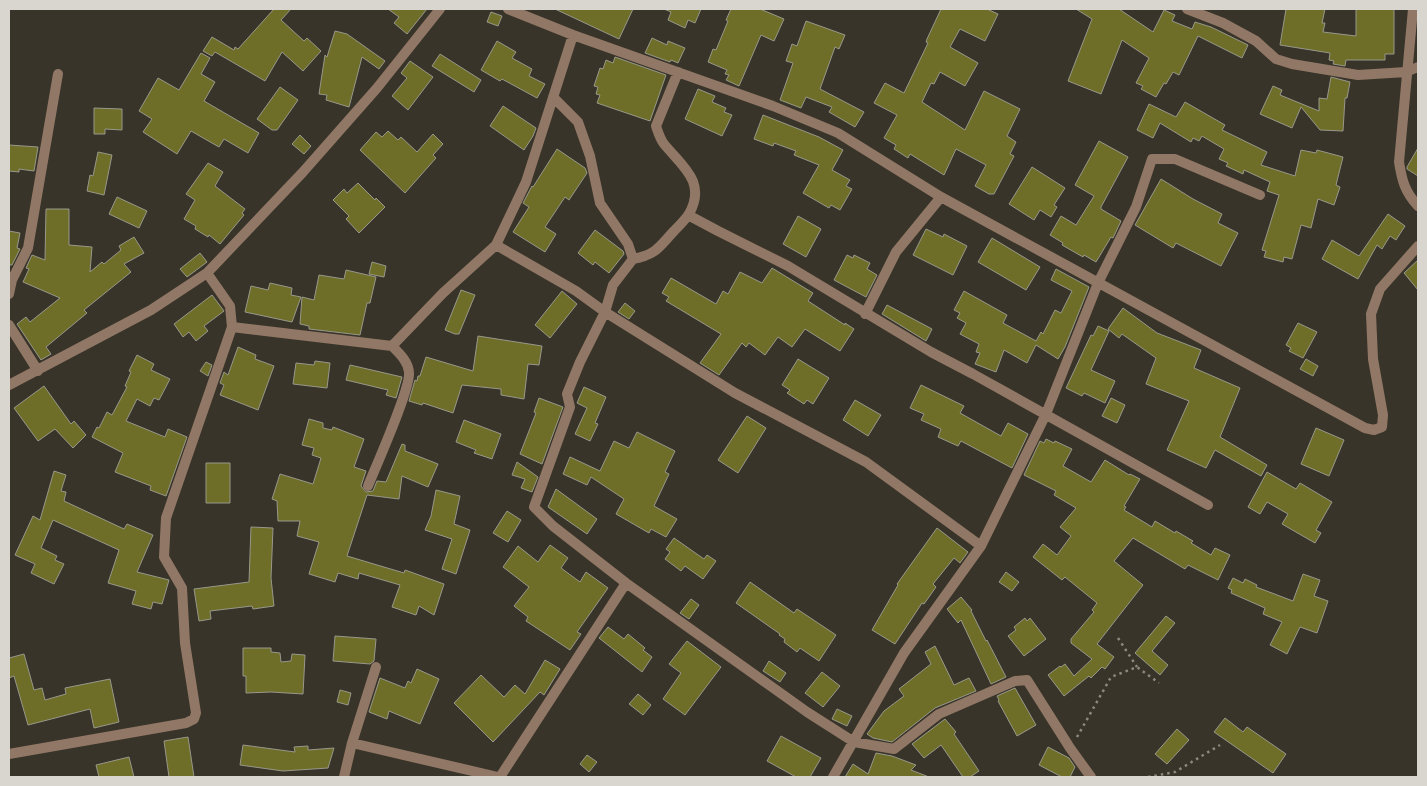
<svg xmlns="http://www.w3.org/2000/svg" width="1427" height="786" font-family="Ubuntu,sans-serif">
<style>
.building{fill:#6e6e29;stroke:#98988b}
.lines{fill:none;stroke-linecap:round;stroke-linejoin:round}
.path{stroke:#8d8980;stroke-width:2.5;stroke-dasharray:2.5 4;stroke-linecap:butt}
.street{stroke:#917866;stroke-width:10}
</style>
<rect width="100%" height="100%" fill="#393429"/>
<path class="building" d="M274,9H291L281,20L304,41L307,38L321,51L303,71L282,52L265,81L215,52L212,56L203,51L212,37L234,50L235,47L238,49Z
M388,9H427L407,34L394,23L399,17Z
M555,9H633L619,39Z
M664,9H701L695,23L688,20L685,28L668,20L671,12Z
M731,9H760L784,19L774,41L761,35L739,86L726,80L729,75L725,74L727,70L708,62L713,49L716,50L728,21L726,20Z
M941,9H987L998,14L985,41L960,29L950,47L978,63L965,86L940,72L934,84L931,83L922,102L965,130L984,91L1020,109L1007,136L1016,142L1010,154L1014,156L994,194H989L975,186L986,165L956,149L944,175L910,154L908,158L894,149L896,145L884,138L897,115L874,103L885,83L904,93L928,43L926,42L927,39Z
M1076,9H1119L1153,32L1164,10L1175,15L1172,21L1192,29L1195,22L1211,27L1248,45L1242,58L1198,36L1179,75L1173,72L1166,84L1164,83L1156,97L1141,89L1143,86L1136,83L1149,58L1122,40L1101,94L1068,81L1092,19Z
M1286,9H1325L1322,23H1325L1323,32L1356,36V9H1394V54H1385V60H1346L1345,66L1333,64L1334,61L1329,60L1330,53L1280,45Z
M491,12L502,16L498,26L487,22Z
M806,21L845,35L839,49L835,47L820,89L864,112L855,127L829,112L832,107L806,97L801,108L780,100L793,63L786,61L792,44L797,46Z
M335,31L347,34L385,61L379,69L362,57L349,107L326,100L327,95L319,94L325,55L327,57Z
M652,38L667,45L668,41L685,48L678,63L671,60L670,62L645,53Z
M497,41L516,52L512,58L532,69L529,76L545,84L537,98L502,79L500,81L481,70Z
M201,53L210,58L201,74L215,82L204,101L259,133L248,153L224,139L219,147L191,131L177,154L143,132L152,119L139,111L158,78L179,90Z
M440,54L481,80L474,92L432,66Z
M615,57L666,75L650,121L597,103L600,95L596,94L598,87L594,86L600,68L603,69L606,60L613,63Z
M410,61L433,77L408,110L392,96L407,78L401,73Z
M1331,77L1350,82L1347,98H1345L1343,131L1320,130L1301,107L1292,128L1260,114L1273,86L1282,90L1280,95L1319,111V98L1327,99Z
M280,87L298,100L277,130H272L257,119Z
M698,89L715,96L712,102L726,108L724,112L732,115L722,136L685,119Z
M1185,102L1225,125L1222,130L1267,152L1261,165L1295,176L1301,150L1316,153L1317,150L1343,157L1336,185L1340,187L1334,205L1318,199L1311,228L1301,225L1292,259L1284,257L1283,262L1264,257L1266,251L1262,250L1279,195L1267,191L1270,182L1244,170L1243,174L1226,166L1228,163L1219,159L1224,149L1202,136L1199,141L1193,138L1191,142L1160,123L1153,138L1137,130L1149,104L1176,117Z
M503,106L536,128L533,136L524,150L490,126Z
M94,108L122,109V130L105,129V134H94Z
M763,115L819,137L843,150L832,170L850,180L846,186L852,189L840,210L831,205L829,208L803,193L819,165L794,155L796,151L774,143L773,146L754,139Z
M388,131L398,140L401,137L417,152L433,134L443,144L433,155L436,158L405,193L360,150L376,132L382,137Z
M300,135L311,146L304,154L292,144Z
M1099,141L1128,157L1101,207V209L1121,221L1113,238L1111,237L1096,262L1084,255L1083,257L1062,245L1063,243L1050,235L1061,216L1076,225L1094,196L1075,185Z
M9,145L38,147L34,171L19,169V172L9,171Z
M1418,148V176L1407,169V167Z
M557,149L585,168L587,173L569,200L565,197L545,227L556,234L545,252L513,232L529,207L523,203L532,186L533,187Z
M98,152L112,155L104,195L87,191L90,175L93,176Z
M208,163L223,172L215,186L245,209L242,213L244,215L220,244L209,235L208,237L195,229L196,226L184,219L195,200L186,194Z
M1032,167L1065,188L1054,205L1057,207L1051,217L1040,210L1034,220L1009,204Z
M1161,179L1193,199L1222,214L1218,223L1238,233L1221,266L1176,243L1173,248L1135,225Z
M358,183L375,200L376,198L385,207L359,233L346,219L349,216L333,200L344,189L347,193Z
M117,197L147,211L139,228L109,214Z
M46,209H69V245L92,247L90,272L102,262L104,264L121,250L119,246L134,237L144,253L124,264L131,272L84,310L87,313L46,347L51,354L41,360L17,324L26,317L30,322L60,298L23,282L29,269L26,268L32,255L45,260Z
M1388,214L1405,226L1396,240L1390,236L1382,249L1377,245L1358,279L1322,259L1332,240L1359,256Z
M798,216L821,229L806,257L783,244Z
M926,229L943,237L944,234L967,246L953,275L913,255Z
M595,230L623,251L624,254L609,273L595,262L593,265L578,253Z
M9,231L20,233L17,248L20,249L12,265H9Z
M992,238L1040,267L1026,290L978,262Z
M200,253L207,262L187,277L180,269Z
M847,255L853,258L854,255L870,263L867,269L877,275L866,297L834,280Z
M1418,260V290L1404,273Z
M372,262L386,266L384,277L369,274Z
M772,268L813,293L808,301L845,325V323L854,329L840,351L805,329L792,347L778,337L765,355L749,343L746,347L742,343L719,375L700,363L721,334L666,301L669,297L662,293L671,278L716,304L723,291L728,294L740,272L762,283Z
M1056,269L1089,287L1065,347L1058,359L1036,345L1027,363L1004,350L996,372L975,364L980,353L976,352L979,344L960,334L966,323L957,318L960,313L954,310L964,291L1007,315L1003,323L1036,341L1041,332L1043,334L1055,310L1061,313L1072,291L1051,280Z
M346,270L376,277L370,303H367L360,335L309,329V326L300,324L302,297L314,300L319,275L344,279Z
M270,283L292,288L291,295L301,297L292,322L245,312L251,286L268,290Z
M461,290L475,295L459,334H455L445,330Z
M562,291L577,304L550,338L535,325Z
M212,295L224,311L204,326L208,331L196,341L189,332L183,337L174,324Z
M625,303L635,311L629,319L618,312Z
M887,305L932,329L926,341L882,314Z
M1123,308L1157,333L1201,350L1194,368L1240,388L1220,437L1267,465L1261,476L1215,450L1206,468L1167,450L1189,401L1146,384L1156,358L1122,334L1119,338L1108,329Z
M1298,323L1317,332L1303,358L1289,351L1291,348L1286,345Z
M1098,326L1109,331L1091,370L1115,381L1105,403L1084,393L1082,396L1066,388L1091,335L1093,336Z
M478,336L542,346L539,365L528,364L524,399L501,395V389L462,385L453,413L423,403L422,405L409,401L415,380L417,381L418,376H420L426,357L473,371Z
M238,347L256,355L255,359L274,366L258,410L220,395L224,385L220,383L224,372L228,375Z
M137,355L154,364L151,370L170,379L159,400L154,398L150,406L137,399L126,421L165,437L168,429L187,437L166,496L150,490L151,486L115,472L123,453L92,437L97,427L99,428L107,412L112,415L127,387L125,386L131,372L129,371Z
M798,359L829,378L813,404L807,400L804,404L787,393L790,390L782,385Z
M1306,359L1318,366L1313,376L1300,369Z
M315,361L330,363L327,388L293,384L296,363L314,365Z
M206,362L212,365L208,376L200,371Z
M350,365L402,377L396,398L386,395L388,390L346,380Z
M921,385L964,406L960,413L1001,436L1008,423L1028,434L1012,468L961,441L958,446L938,437L941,429L921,420L924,414L910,408Z
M44,386L71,424L74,421L86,435L73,448L55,429L38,441L14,408Z
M584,387L606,397L595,423L598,424L590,441L575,434L587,408L577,403Z
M539,398L563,407L542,464L520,454L536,413L534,412Z
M1111,398L1125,405L1117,423L1102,416Z
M855,400L881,415L868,436L843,420Z
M747,416L766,428L738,473L718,460Z
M309,419L323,423V428L332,430L333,427L364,439L354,467L366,471L361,486L366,492L373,491L377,481L386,482L402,444L405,445V451L438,464L428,487L402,476L399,499L367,495L347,556L404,573L405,570L444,584L434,615L419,606L416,615L392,607L400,585L359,573L358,579L338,573L335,582L309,574L319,542L297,536L300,521H278L277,501L272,499L280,474L313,484L321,458L312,455L314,448L302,445Z
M464,420L501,434L492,459L474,453L476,450L456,442Z
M1316,428L1344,440L1329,476L1301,464Z
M637,432L675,451L665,472L669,474L654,506L677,519L666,537L651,529L649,533L616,514L624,499L591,477L587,485L563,474L570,457L600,471L614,441L629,448Z
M1046,439L1054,443L1055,441L1072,449L1063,466L1091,482L1105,460L1129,475L1130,474L1140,479L1124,506L1126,507L1124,510L1152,527L1155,521L1175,533L1176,531L1193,541L1191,543L1211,555L1215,548L1230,555L1218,580L1188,565L1185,569L1133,538L1114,561L1143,585L1097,644L1114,657L1105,669L1102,667L1091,678L1089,676L1064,696L1048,675L1060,666L1061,667L1065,664L1074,676L1092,659L1071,643V639L1094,612L1092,610L1097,603L1065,577L1062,580L1033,557L1043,544L1057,555L1071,536L1060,527L1076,508L1054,495L1056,491L1024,475L1040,441L1044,443Z
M517,462L538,477L532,492L521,488L525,479L512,475Z
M206,463H230V503H206Z
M54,471L66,475L61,491L66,492L64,501L124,529L127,524L153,535L137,572L169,580L162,604L153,602L151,609L132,604L136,591L108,583L119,550L53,520L41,548L57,556L55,560L64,564L54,584L31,573L35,564L15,555L33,516L40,520Z
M1267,472L1296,489L1300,483L1332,502L1316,530L1321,533L1315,543L1282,524L1288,514L1267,502L1260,514L1248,507Z
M556,489L597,519L587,534L548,507Z
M436,490L460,496L454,524L470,530L456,574L442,569L452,539L425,530L431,516Z
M507,511L521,520L508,542L493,533Z
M251,527L273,528L271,578L274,606L253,609L252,606L210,611L211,619L199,621L194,589L249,582Z
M937,528L968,552L960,563L954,558L933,584L936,587L924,604L922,603L895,644L872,630L898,585L897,584Z
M674,538L704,559L707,555L716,561L703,579L685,566L681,571L665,559L670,552L666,549Z
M550,545L568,558L561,568L580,582L586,572L608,588L577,632L581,634L570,650L526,621L528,617L514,606L529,587L503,567L518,546L538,562Z
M1006,572L1019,582L1012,591L999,582Z
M1303,574L1320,580L1314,596L1328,601L1317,633L1300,627L1287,654L1270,645L1282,622L1263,614L1265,608L1231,593L1232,590L1228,588L1233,578L1243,583L1245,579L1257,585L1256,587L1293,601Z
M750,582L794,613L797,609L836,635L819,661L800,648L797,652L784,642L785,639L779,635L780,634L736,603Z
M961,597L972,610L971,611L986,641L987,640L1006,677L991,684L961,620L958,623L947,609Z
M691,599L699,605L689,619L680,613Z
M1166,616L1175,623L1152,651L1168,665L1160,675L1135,653Z
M1025,618L1027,621L1030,618L1046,639L1024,656L1008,636L1016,630L1014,627Z
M608,627L624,639L628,634L645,648L643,650L652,657L642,672L599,638Z
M335,636L376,639L374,661L370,664L333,661Z
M687,641L721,667L685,715L663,699L681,673L669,664Z
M935,646L954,685L969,678L976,691L935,708L892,742L873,738L867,734L884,711L904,696L899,689L931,664L925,652Z
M243,648H271V652L280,653L281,662L291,661L292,654L305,655L303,694L271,692L246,693V676H243Z
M24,654L34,690L42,688L45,700L66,694L65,688L110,679L119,722L94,728L90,709L28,725L14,676L9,678V658Z
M545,660L560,669L544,695L540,692L493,742L454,703L481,675L504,697L515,685L525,694Z
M769,661L786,673L780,682L763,671Z
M417,669L439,679L420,724L389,711L387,719L369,712L380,678L405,688L408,681L411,683Z
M822,672L840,686L823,707L805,693Z
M1015,688L1036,725L1017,736L998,701L999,700L997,696Z
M340,690L351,693L348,705L337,702Z
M638,694L651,705L643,715L629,704Z
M837,709L852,716L847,726L832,719Z
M1225,718L1243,732L1247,727L1286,754L1273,773L1214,732Z
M945,719L956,732L954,734L979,771L970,777H963L941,745L924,758L912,744Z
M1177,729L1189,740L1167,764L1155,754Z
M781,736L821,758L810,777H796L767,761Z
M188,737L194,777H169L164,741Z
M243,745L295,752L294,747L308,746V750L334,748L328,768L283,771L240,765Z
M1048,747L1069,758L1075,767L1070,777H1062L1039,765Z
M876,753L892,756L916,765L911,770L929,777H845L853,764L868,774Z
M587,755L597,762L589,772L580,764Z
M129,757L134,777H99L96,765Z"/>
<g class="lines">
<path class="path" d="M1118,638L1137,667
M1077,737L1111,677L1137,667L1159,683
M1148,777L1175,772L1220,745"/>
<path class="street" d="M508,9L573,35L773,106L838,133L941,197L1365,428L1374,430L1382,427L1383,415L1373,359L1371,314L1380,289L1418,246
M1187,9L1223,23L1256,41L1276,59L1292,64L1358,75L1406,72L1418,67
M1413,9L1399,162C1402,181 1405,192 1418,206
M678,72L656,126C658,132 660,139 664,144C682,166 707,182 689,214C685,220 679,226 674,231C659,247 656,255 633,259L613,285L605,312L580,362L567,394L570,407L534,507L553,526L626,583L807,712L854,742L894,749L939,714L1015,681L1027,680L1070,748L1091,777
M553,97L578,122L590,156L600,203L628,244L633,259
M688,215L718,231L788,266L931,352L973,374L1208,505
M496,245L576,291L605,312L735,393L866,462L981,546
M9,294L12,280L28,248L58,74
M865,314L896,252L941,197
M9,325L38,371
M232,327L392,346C399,353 408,361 409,372C411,388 376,466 368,486
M392,346L443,293L496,245L526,182L573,35
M9,385L151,310L207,273L303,172L377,88L440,9
M352,743L498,777
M9,754L186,723L194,719L196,713L185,643L182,588L164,557L166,518L232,327L230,306L207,273
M344,777L352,743L376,667
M500,777L626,583
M833,777L904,653L981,546L1046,414L1098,283L1136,207L1152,159H1175L1260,195"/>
</g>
<rect width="1427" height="786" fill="none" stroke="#d9d5cf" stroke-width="20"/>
</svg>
